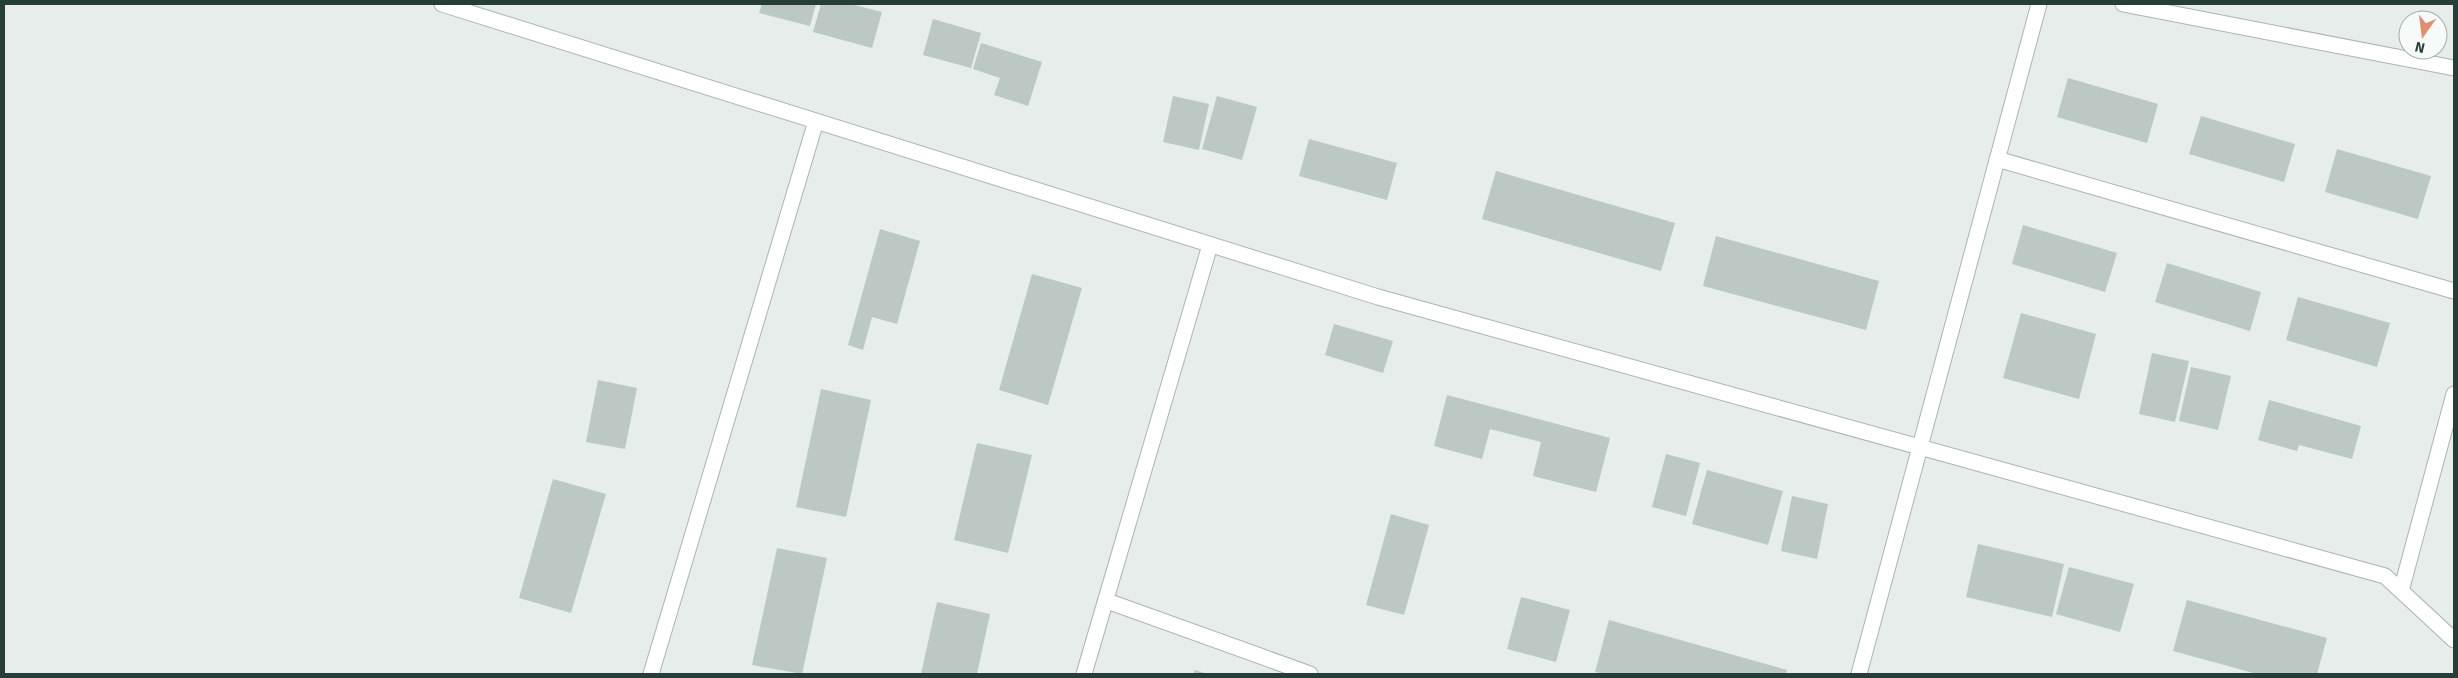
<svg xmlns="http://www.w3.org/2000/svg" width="2458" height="678" font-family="Signika,sans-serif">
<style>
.building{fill:#bbc8c3}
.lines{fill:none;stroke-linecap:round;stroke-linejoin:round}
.service-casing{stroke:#a9b5b1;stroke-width:17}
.service{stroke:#fff;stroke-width:15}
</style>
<rect width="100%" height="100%" fill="#e6edea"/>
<path class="building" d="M762,4H816L810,26L759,13Z
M821,4H851L882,12L872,48L813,32Z
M933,19L981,33L971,68L923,55Z
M981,43L1042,62L1028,106L994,95L1000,78L973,69Z
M2068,78L2158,104L2147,143L2057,117Z
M1173,96L1209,104L1199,150L1163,142Z
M1217,96L1257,107L1242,160L1202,149Z
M2201,116L2295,144L2284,182L2189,154Z
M1309,139L1397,163L1387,200L1299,176Z
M2337,149L2431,176L2418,219L2325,192Z
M1496,171L1675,223L1661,271L1482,219Z
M2023,225L2117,253L2105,292L2012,264Z
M880,229L920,241L897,324L872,317L863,350L848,345Z
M1716,236L1879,281L1866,330L1703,286Z
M2167,263L2261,292L2250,331L2155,302Z
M1032,274L1082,288L1048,405L999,390Z
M2298,297L2390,323L2377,367L2286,340Z
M2021,313L2096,334L2079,399L2003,378Z
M1334,324L1393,341L1383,373L1325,355Z
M2152,353L2189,361L2175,422L2139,414Z
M2191,367L2231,376L2218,430L2179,421Z
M598,380L637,388L625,449L586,442Z
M821,389L871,400L846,517L796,507Z
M1447,395L1610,438L1596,492L1533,476L1541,442L1490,429L1482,459L1434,446Z
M2269,400L2361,426L2352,459L2299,445L2297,451L2258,440Z
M977,443L1032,455L1008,553L954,540Z
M1666,454L1700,463L1686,516L1652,507Z
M1707,470L1783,491L1768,545L1692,524Z
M553,479L606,494L571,613L519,598Z
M1792,496L1828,504L1817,559L1781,551Z
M1391,514L1429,525L1404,615L1366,605Z
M1978,544L2064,564L2052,617L1966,597Z
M777,548L827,558L802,674L752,665Z
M2069,567L2134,584L2120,632L2056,614Z
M1521,597L1570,610L1556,662L1507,649Z
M2187,600L2327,638L2317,674H2257L2173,651Z
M937,602L990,614L977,674H921Z
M1609,620L1787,670L1786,674H1603L1595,672Z
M1195,670L1208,674H1193Z"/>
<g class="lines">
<g class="service-casing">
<path id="service" d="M442,4L1378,297L2385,576L2454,640
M2123,4L2454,68
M1997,159L2454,291
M2401,591L2454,394
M1107,601L1310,674
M651,674L816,121
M1084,674L1210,245
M1859,674L2039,4"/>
</g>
<use href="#service" class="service"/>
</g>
<rect width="2458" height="678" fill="none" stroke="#273d38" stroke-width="10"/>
<g transform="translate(2423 35) rotate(194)"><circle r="24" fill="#f6faf8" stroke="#a3aeab"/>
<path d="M0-4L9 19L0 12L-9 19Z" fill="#e2916f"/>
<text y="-8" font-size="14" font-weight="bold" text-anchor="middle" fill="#273d38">N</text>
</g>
</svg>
